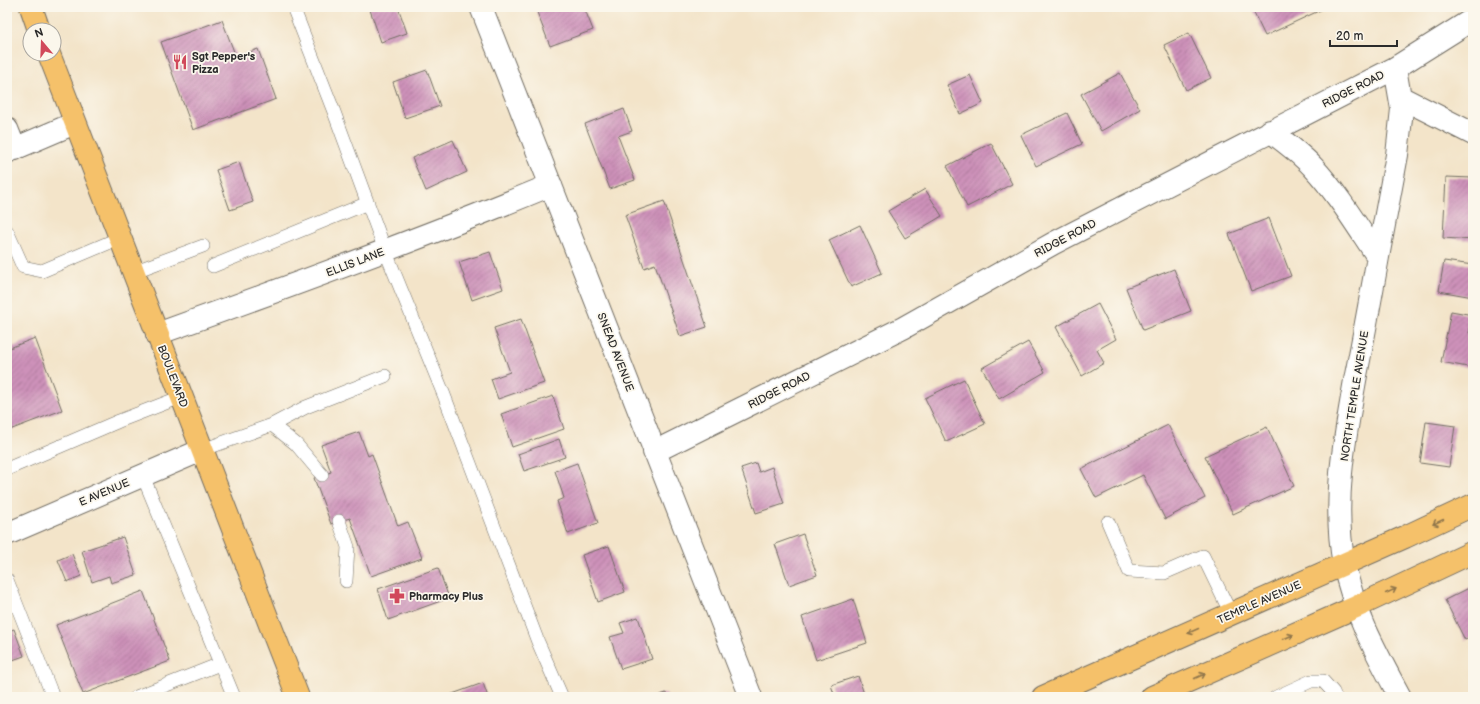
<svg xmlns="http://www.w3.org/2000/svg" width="1480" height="704" font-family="'Balsamiq Sans',sans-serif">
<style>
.building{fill:url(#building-hatch)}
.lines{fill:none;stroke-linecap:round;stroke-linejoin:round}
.lane-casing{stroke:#716c62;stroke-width:14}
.street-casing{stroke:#716c62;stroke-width:24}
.primary-casing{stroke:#716c62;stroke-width:24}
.lane{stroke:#fff;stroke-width:13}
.street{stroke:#fff;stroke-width:22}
.primary{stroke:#f5c16b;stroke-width:22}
.oneway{stroke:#90764b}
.labels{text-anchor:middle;stroke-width:3.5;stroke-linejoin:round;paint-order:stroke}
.poi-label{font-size:11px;font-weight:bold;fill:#2b2b2b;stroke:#fbf7ec;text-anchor:start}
.street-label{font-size:11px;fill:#2b2b2b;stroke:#fbf7ec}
</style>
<defs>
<pattern id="building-hatch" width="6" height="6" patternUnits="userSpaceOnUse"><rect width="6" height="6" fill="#cd91b9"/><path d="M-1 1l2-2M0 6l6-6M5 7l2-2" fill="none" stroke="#a77797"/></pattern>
</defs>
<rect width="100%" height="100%" fill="#fbf7ec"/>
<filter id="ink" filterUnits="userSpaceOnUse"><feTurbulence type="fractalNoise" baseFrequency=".025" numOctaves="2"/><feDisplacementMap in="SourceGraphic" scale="8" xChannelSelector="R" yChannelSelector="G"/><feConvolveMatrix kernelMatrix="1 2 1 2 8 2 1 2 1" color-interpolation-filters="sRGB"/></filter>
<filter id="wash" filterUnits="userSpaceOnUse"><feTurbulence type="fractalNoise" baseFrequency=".012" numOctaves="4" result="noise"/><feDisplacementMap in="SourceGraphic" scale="16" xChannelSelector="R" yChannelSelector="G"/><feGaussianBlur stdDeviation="0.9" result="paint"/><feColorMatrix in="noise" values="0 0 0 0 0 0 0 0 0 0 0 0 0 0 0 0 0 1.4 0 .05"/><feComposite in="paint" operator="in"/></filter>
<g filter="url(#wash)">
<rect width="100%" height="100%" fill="#f3e4c9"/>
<g id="blocks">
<path class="building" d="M369,7H398L407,33L381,42Z
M535,7H584L593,30L550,46Z
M1251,7H1327L1265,36Z
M222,20L236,57L258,49L276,99L193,130L161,42Z
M1189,33L1211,78L1186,90L1164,45Z
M427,70L440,106L405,118L393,82Z
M1120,73L1140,109L1101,131L1081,94Z
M970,75L983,103L960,114L947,85Z
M624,109L632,131L618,136L635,180L610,189L585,124Z
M1067,113L1082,144L1036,166L1021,135Z
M453,140L467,172L426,191L412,158Z
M991,143L1012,184L967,207L947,166Z
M239,162L253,202L230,210L216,170Z
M1446,177L1473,178V240L1443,238Z
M925,189L942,216L905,238L888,211Z
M664,201L707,327L680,336L655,264L644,268L625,215Z
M1269,218L1291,276L1251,291L1229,234Z
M860,225L882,273L851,287L829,240Z
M490,252L503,289L472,300L459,262Z
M1444,261L1473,265V297L1439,291Z
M1174,269L1191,311L1143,330L1126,288Z
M1098,304L1116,339L1097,350L1104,363L1082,376L1056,327Z
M1451,311L1473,315L1469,333H1473V368L1441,362Z
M521,319L544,383L498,399L491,379L510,372L494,328Z
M35,338L62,410L7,431V349Z
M1028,342L1045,372L999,399L982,368Z
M964,379L985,424L946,442L925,398Z
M553,396L564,429L512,447L501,414Z
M1426,422L1455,426L1449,467L1420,463Z
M1168,425L1205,498L1165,519L1143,475L1096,498L1081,469Z
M1267,427L1294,486L1233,514L1205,456Z
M359,432L368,456L372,454L398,526L408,522L422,558L371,576L350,518L331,524L314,478L331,472L321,445Z
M559,439L565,457L524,471L518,454Z
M577,463L598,523L568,534L557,501L564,498L555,471Z
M756,463L759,472L772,467L784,504L756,513L741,468Z
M803,534L817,575L789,585L775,544Z
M123,537L136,575L111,583L109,576L92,582L82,551Z
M609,546L625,592L598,602L582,555Z
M72,554L81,576L67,582L58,560Z
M438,568L449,598L388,620L378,589Z
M1473,586V640L1472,637L1465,640L1445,600Z
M143,591L170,661L83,694L56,625Z
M853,599L867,643L816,660L802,617Z
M638,617L652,659L621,669L610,637L624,633L620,623Z
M14,629L24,656L7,662V632Z
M858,676L865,697H835L831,685Z
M483,683L488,697H444Z
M666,693L667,697H654Z"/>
</g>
</g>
<g filter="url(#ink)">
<use href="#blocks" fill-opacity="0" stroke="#716c62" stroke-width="1"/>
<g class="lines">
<g class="lane-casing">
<path id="lane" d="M293,7L334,112L385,250L444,395L538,642L562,697
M7,231L23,267L42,271L120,238
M213,266L368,203
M133,272L203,246
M272,425L296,444L322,475
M202,450L272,425L306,407L385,376
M7,469L119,421L181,397
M143,476L234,697
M339,521L348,547L346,581
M1108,522L1129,571L1164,573L1203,556L1231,614
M7,580L53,697
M136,697L220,664
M1276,697L1311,681H1323L1333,692L1335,697"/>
</g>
<g class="street-casing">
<path id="street" d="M481,7L751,697
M1400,97L1473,134
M7,129L15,149
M1270,131C1285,142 1300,153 1313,167C1338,194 1357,226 1378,257C1371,296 1364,336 1356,375C1345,436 1332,502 1344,564C1354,613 1377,654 1400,697
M7,152L75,123
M1378,257L1397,155L1402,109L1395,68
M157,334C289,287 421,239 551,185
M654,452L903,328L1054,243L1395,68L1473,19
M7,534L202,450"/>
</g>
<g class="primary-casing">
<path id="primary" d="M31,7L39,30
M49,54L298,697
M1043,697L1405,537L1473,505
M1152,697L1356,607L1473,552"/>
</g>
<use href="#lane" class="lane"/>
<use href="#street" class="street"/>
<use href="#primary" class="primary"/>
</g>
<defs><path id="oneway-shaft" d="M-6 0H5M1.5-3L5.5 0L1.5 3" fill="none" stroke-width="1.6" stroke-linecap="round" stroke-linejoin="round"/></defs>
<g class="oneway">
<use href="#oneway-shaft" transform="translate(1438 522) rotate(155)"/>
<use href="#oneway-shaft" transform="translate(1391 591) rotate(-25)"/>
<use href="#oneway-shaft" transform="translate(1193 631) rotate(156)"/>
<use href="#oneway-shaft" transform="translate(1288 637) rotate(-24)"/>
<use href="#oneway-shaft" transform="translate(1200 676) rotate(-24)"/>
</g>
</g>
<defs>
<g id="restaurant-bare" transform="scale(1.2)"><path d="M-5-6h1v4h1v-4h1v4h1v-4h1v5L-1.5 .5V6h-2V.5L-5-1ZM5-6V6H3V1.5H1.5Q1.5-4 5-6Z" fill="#d1495b" stroke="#fbf7ec" stroke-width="2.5" paint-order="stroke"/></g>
<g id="pharmacy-bare" transform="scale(1.2)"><path d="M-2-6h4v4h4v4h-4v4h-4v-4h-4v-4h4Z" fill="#d1495b" stroke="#fbf7ec" stroke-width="2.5" paint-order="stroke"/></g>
</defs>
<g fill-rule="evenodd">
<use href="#restaurant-bare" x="180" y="62"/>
<use href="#pharmacy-bare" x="397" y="596"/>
</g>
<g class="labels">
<g class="poi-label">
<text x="192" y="60">Sgt Pepper's<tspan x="192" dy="13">Pizza</tspan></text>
<text x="409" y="600">Pharmacy Plus</text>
</g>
<g class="street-label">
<text transform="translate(1353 89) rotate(-27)" y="4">RIDGE ROAD</text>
<text transform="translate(1065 238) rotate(-28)" y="4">RIDGE ROAD</text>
<text transform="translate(355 262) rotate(-21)" y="4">ELLIS LANE</text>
<text transform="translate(616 352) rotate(69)" y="4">SNEAD AVENUE</text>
<text transform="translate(173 376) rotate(69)" y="4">BOULEVARD</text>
<text transform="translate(779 390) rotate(-27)" y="4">RIDGE ROAD</text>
<text transform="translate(1354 396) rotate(-81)" y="4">NORTH TEMPLE AVENUE</text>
<text transform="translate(104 492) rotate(-23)" y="4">E AVENUE</text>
<text transform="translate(1259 602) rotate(-24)" y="4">TEMPLE AVENUE</text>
</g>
</g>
<rect width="1480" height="704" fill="none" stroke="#fbf7ec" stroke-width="24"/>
<g transform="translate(42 42) rotate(341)"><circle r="19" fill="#fbf7ec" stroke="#a8a59f"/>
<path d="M0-3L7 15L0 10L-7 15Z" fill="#d1495b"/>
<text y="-6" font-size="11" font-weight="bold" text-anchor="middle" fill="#2b2b2b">N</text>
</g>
<path d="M1330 40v6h67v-6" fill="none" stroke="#2b2b2b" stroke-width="2"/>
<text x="1336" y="40" font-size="12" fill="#2b2b2b" stroke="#fbf7ec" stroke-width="3" paint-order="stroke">20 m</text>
</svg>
